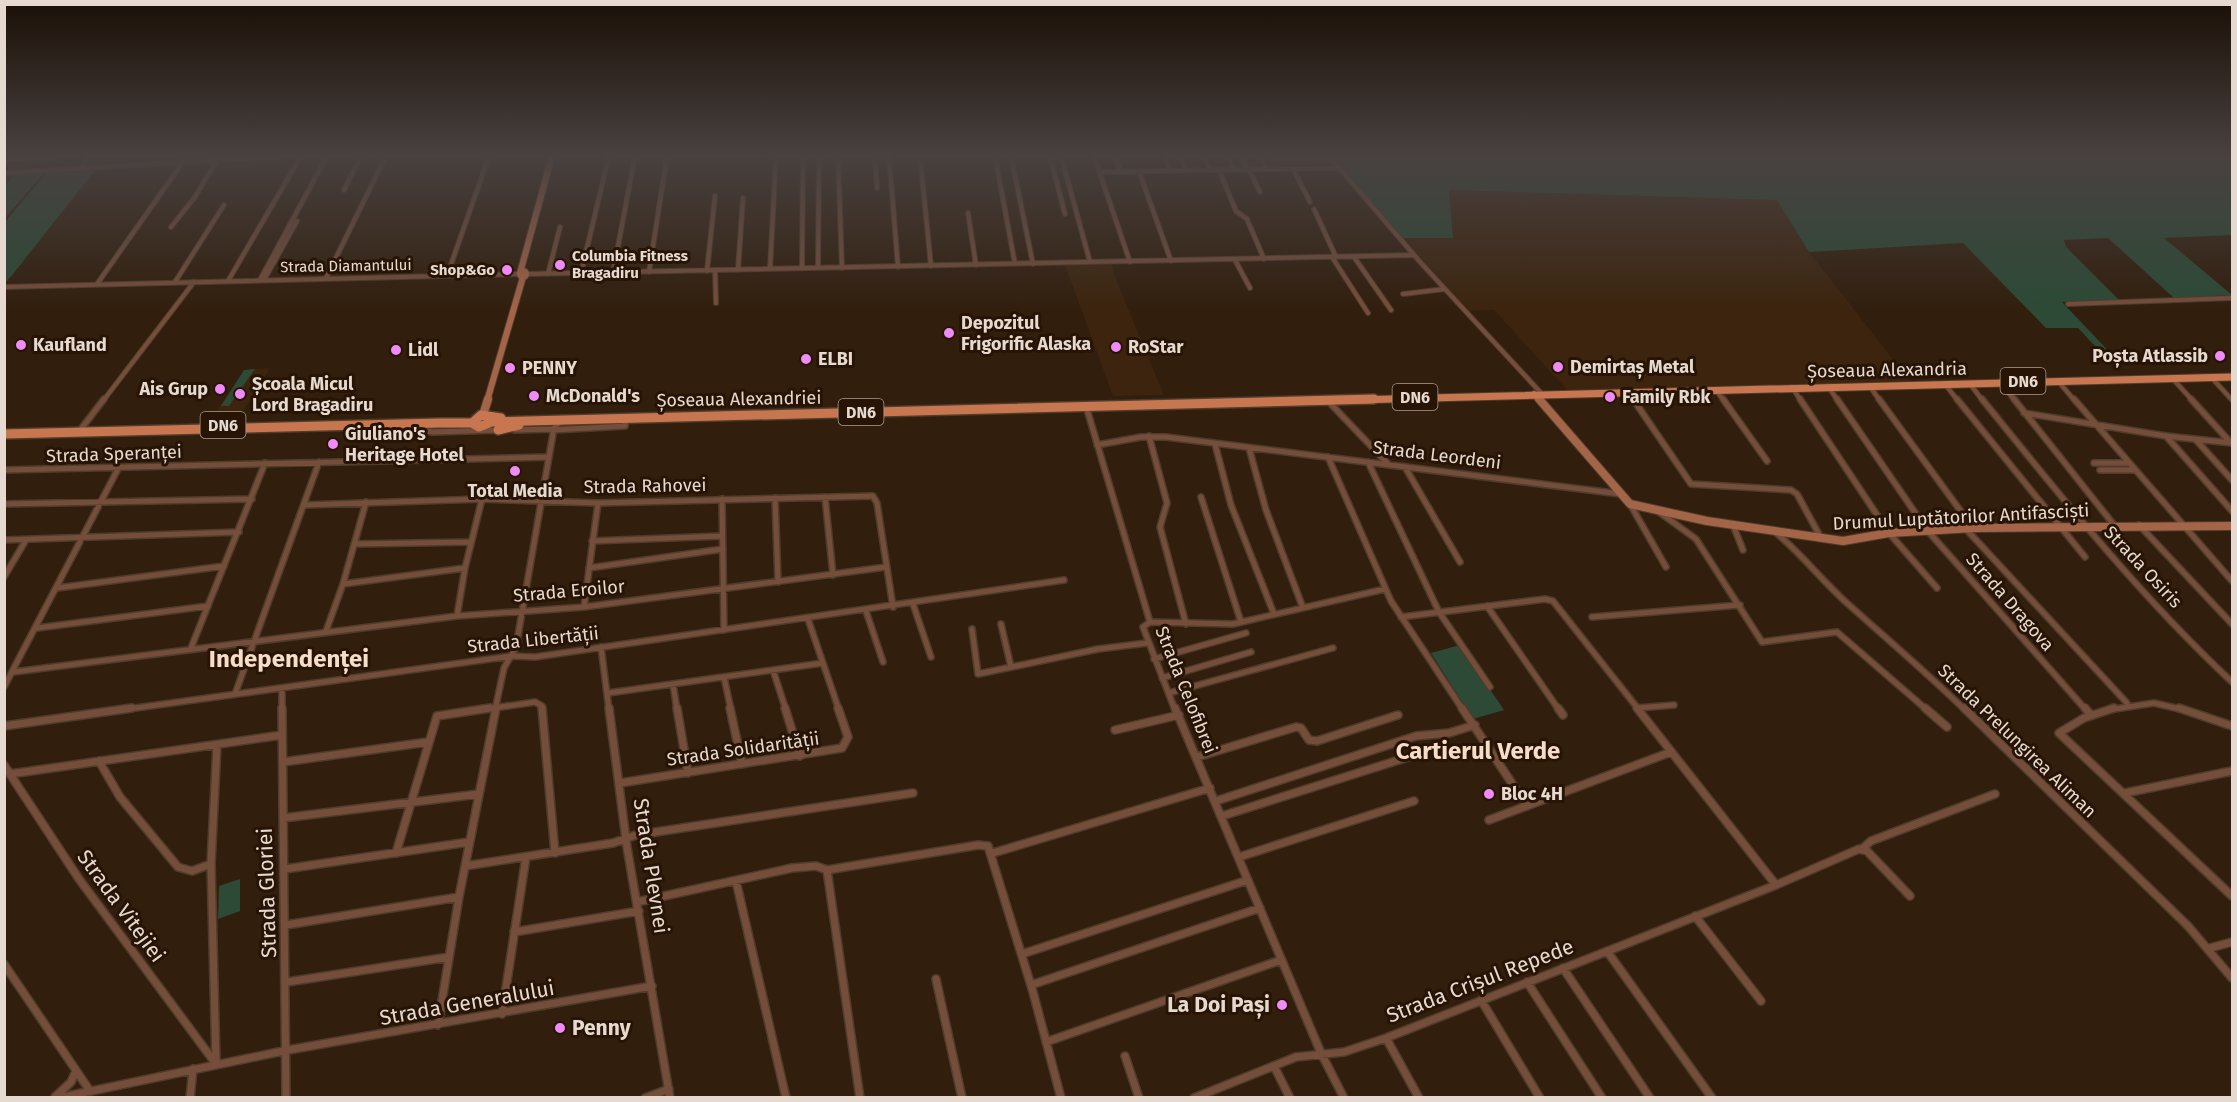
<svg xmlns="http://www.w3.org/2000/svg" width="2237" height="1102" font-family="'Fira Sans',sans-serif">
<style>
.built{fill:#3c240e}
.green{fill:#2c4a36}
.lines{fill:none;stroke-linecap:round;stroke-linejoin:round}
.street-far2-casing{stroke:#4e3c2c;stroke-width:6}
.street-far1-casing{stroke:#4e3c2c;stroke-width:8}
.street-casing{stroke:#4e3c2c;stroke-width:10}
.secondary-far1-casing{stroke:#4e3c2c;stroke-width:8}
.secondary-casing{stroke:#4e3c2c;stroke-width:10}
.primary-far1-casing{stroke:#4e3c2c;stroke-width:9}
.primary-casing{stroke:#4e3c2c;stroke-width:12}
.street-far2{stroke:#754d3b;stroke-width:4}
.street-far1{stroke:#754d3b;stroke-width:5}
.street{stroke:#754d3b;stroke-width:7}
.secondary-far1{stroke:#a46447;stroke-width:6}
.secondary{stroke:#a46447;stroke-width:8}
.primary-far1{stroke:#c8764f;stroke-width:7}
.primary{stroke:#c8764f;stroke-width:9}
.poi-dot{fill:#ee8bf7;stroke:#271405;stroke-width:2}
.labels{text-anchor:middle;stroke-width:6;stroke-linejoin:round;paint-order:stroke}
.far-poi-label{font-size:15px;font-weight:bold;fill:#e6d9cf;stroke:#271405;text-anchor:start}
.far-street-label{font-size:15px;fill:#e6d9cf;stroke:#271405}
.shield{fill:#271405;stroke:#ad9e92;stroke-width:1.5}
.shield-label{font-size:16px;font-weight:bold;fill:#e6d9cf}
.poi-label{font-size:18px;font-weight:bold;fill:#e6d9cf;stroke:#271405;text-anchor:start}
.street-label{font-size:18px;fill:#e6d9cf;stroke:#271405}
.near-street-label{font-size:21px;fill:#e6d9cf;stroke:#271405}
.near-poi-label{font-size:21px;font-weight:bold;fill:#e6d9cf;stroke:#271405;text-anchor:end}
.district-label{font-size:24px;font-weight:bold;fill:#f7ddc8;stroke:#271405}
</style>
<rect width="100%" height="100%" fill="#311e0d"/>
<path class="built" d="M1449,190L1777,200L1809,252L1910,381L1568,391L1494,310L1470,311L1403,238H1453Z
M1112,264L1115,277L1164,395L1113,396L1065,265Z
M270,368L237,421H210L244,370Z"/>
<path class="green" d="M1283,156H2232V235L2164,238L2232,295L2174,298L2108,238L2064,240L2066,247L2119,300L2062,302L2120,363H2111L2078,328H2046L1963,243L1809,252L1777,200L1449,190L1453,238H1403L1338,164L1269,166L1266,160Z
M96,169L13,274L5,283V222L47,172Z
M44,173L5,218V186L14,175Z
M255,369L229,406H221L244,370Z
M1460,645L1504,710L1473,719L1431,653Z
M240,879V911L218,919L219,886Z"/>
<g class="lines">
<g class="street-far2-casing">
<path id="street-far2" d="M838,156L842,268
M875,156L877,188
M889,156L898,267
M920,156L931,266
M995,156L1015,264
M1011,156L1033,264
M1050,156L1065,214
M1061,156L1090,262
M1094,156L1130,262
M1115,156L1120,171
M1165,156L1170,171
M1180,156L1186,171
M1204,156L1210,170
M1228,156L1234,170
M1241,156L1247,170
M1260,156L1266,169
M1329,156L1421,263L1542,394
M4,160L65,156
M81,168L89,156
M1293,169L1310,202
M1219,170L1236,211L1247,219L1264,259
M1249,170L1260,192
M1139,171L1171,261
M1099,172L1339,168
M4,173L289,156
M344,190L361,156
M1314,209L1336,257
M968,213L976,265
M171,227L195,197L217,160
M1332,257L1368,313
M1354,257L1391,310
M1235,260L1250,288
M802,268L803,156
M818,268L819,156
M770,269L776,156
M715,270L716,303
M738,270L743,198
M707,271L715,196
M649,272L667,156
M581,273L609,156
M613,273L635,156
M527,274L1414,255
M548,274L560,227
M447,276L489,156
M326,278L386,156
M260,280L327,156
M264,280L297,221
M228,281L301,156
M175,282L224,205
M97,284L183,162
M4,287L519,274
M1403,294L1445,289
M2068,304L2232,298
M2211,377L2232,400
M2172,378L2193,401
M2058,381L2075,401
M2000,382L2015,401
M1945,384L1958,401
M1970,384L1983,401
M1869,385L1880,401
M1828,386L1838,401
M1792,387L1801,401
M1716,390L1724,401
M1628,392L1634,401
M103,401L194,282"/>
</g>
<g class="street-far1-casing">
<path id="street-far1" d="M1633,399L1691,484L1791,490L1797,494L1821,538
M1723,399L1767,461
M1800,399L1889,533L1937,588
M1837,399L1927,530L2086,710
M1879,399L1973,528
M1957,399L2085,557
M1982,399C2061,497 2140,596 2232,682
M2014,399L2114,525
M2074,399L2232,581
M2191,399L2231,443
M1328,401L1389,465
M1086,406L1150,622
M2024,413L2166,436L2232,443
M398,427L433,432L499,430
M81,429L104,399
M515,430L553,429
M553,430L625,426L626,418
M1149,436L1167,503L1160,527L1186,624
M2166,436L2232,511
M2196,440L2232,480
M1215,444L1231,505L1274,614
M1097,445L1141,437H1166L1621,494
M1249,448L1266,510L1303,608
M1328,457L1391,601L1463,710
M1368,462L1439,612L1490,687
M2094,463H2128
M1405,467L1460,562
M4,470L549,457
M2100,470H2134
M825,497L833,575
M1201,497L1241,622
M775,498L778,582
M722,499L724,630
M4,504L252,499
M1630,504L1666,567
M304,505L482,499L598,503L873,496L877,503L893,607
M1659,512L1696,539L1762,642L1837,632L1927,710
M1733,525L1743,550
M2139,525L2232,624
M1965,528L2127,703
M1775,532C1802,554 1822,581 1848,604C1887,639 1927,673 1965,710
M4,540L239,532
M592,541L722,536
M354,544L471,542
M589,568L723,549
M4,577L26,540
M343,584L465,568
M57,588L224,566
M913,604L931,657
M1487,606L1559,710
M584,607L598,503
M866,611L883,662
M457,616L465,568L482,499
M1401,617L1545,599L1553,601L1639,710
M1592,617L1740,605
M808,619L839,710
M1150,622L1143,627L1175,710
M1150,622L1233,624L1385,589
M1001,624L1011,667
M37,628L208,606
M972,629L978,674L1098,649L1147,643
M326,631L343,584L366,502
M601,647L609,710
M191,648L265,463
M1154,659L1246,633
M773,670L786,710
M13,672L457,616L584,607L886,567
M724,677L731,710
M1162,678L1251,652
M673,684L677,710
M4,687L119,467
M282,688V710
M608,693L823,663
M1169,693L1333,648
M235,694L319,462
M1637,708L1674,705
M121,710L512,656L535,657L1064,580
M480,710L535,702L542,706V710
M495,710L504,668L516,647L554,428L560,422
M2108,710L2154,703L2184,710"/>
</g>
<g class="street-casing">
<path id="street" d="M282,708L286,1098
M542,708L555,853
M609,708L627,847L670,1098
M677,708L688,773
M730,708L742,764
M785,708L800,756
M1175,708L1321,1053L1344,1098
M1462,708L1527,806
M1558,708L1563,715
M1637,708L1776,885
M1925,708L1947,727
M1964,708L2188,926L2232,978
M2085,708L2091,715
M2114,708L2084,718L2059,733L2232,896
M2179,708L2232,726
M4,726L132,708
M1115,730L1179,715
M1197,757L1296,727L1301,728L1309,740L1317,741L1398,715
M99,761L120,797L178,867L192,871L211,864
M283,762L428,742
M4,765L79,879L216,1064
M10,774L282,735
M620,783L842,748L848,737L838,708
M2125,793L2232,771
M1216,801L1416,736L1449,733L1475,725
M1222,816L1424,752
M283,818L479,794
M1489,820L1671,752
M1862,849L1871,841L1995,794
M396,853L437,716L490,708
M993,853L1210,788
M1239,857L1414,801
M465,866L613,843L636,835L913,793
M285,869L469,842
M827,870L978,845L988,846L1033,992L1061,1098
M827,870L860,1098
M736,881L786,1098
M637,902L792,868L816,866L827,870
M1695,916L1761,1001
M286,925L459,897
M514,932L639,911
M2210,948L2232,942
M1607,951L1712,1098
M1022,954L1248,880
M4,964L90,1091
M1563,968L1650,1098
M936,979L962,1098
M287,982L449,957
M1527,982L1602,1098
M1031,985L1260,908
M1481,1000L1540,1098
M502,1014L526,857
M438,1025L459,897L496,708
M1386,1038L1419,1098
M1046,1042L1281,960
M1125,1056L1139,1098
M216,1062L211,864L217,745
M1274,1066L1290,1098
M55,1097L71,1082L76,1071
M58,1098L288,1050L652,986
M190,1098L193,1069
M645,1098L669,1089
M1194,1098L1296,1057L1344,1052L1386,1038L1776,885L1859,849L1867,851L1910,896"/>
</g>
<g class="secondary-far1-casing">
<path id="secondary-far1" d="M520 274a3 3 0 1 1 6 0a3 3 0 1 1-6 0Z
M520,273L552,156
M1534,394L1540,401
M487,401L523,277"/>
</g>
<g class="secondary-casing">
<path id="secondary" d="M1539,399L1630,504L1707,521L1843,541L1889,533L1973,528L2232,526
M483,415L488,399"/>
</g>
<g class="primary-far1-casing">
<path id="primary-far1" d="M1316,401L2232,377"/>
</g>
<g class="primary-casing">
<path id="primary" d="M490,422L1374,399
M472,423L481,415L501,418
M498,430L519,425
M4,434L439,423H472L479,427L489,423L492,418"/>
</g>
<use href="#street-far2" class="street-far2"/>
<use href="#street-far1" class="street-far1"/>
<use href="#street" class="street"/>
<use href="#secondary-far1" class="secondary-far1"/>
<use href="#secondary" class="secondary"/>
<use href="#primary-far1" class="primary-far1"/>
<use href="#primary" class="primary"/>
</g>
<linearGradient id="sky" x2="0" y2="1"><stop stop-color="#1b1007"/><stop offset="0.5" stop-color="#484140"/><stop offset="1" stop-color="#484140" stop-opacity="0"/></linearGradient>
<rect width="2237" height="311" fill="url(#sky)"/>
<g class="poi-dot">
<circle cx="560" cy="265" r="6"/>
<circle cx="507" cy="270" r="6"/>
<circle cx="949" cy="333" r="6"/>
<circle cx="21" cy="345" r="6"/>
<circle cx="1116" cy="347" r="6"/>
<circle cx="396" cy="350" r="6"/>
<circle cx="2220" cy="356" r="6"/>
<circle cx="806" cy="359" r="6"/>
<circle cx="1558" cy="367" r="6"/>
<circle cx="510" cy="368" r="6"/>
<circle cx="220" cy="389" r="6"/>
<circle cx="240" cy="394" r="6"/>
<circle cx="534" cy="396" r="6"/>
<circle cx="1610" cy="397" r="6"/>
<circle cx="333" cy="444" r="6"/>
<circle cx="515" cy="471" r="6"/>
<circle cx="1489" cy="794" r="6"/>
<circle cx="1282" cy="1005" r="6"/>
<circle cx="560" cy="1028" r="6"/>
</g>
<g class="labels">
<g class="far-poi-label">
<text x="572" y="261">Columbia Fitness<tspan x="572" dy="17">Bragadiru</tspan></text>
<text x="495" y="275" text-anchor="end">Shop&amp;Go</text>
</g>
<g class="far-street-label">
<text transform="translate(346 266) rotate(-1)" y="5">Strada Diamantului</text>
</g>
<g class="shield">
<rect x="2000.5" y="368" width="45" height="26" rx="4.5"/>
<rect x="1392.5" y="384" width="45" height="26" rx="4.5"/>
<rect x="838.5" y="399" width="45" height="26" rx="4.5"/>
<rect x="200.5" y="412" width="45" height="26" rx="4.5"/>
</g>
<g class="shield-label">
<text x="2023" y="387">DN6</text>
<text x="1415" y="403">DN6</text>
<text x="861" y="418">DN6</text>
<text x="223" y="431">DN6</text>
</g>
<g class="poi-label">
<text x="961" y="329">Depozitul<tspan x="961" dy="21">Frigorific Alaska</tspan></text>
<text x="33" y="351">Kaufland</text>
<text x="1128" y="353">RoStar</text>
<text x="408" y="356">Lidl</text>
<text x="2208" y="362" text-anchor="end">Poșta Atlassib</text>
<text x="818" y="365">ELBI</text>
<text x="1570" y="373">Demirtaș Metal</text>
<text x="522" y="374">PENNY</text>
<text x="252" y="390">Școala Micul<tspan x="252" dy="21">Lord Bragadiru</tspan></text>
<text x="208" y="395" text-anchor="end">Ais Grup</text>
<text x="546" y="402">McDonald's</text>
<text x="1622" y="403">Family Rbk</text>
<text x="345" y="440">Giuliano's<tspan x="345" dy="21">Heritage Hotel</tspan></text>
<text x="515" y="497" text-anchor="middle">Total Media</text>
<text x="1501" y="800">Bloc 4H</text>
</g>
<g class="street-label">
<text transform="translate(1887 370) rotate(-1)" y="6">Șoseaua Alexandria</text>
<text transform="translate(739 399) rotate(-1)" y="6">Șoseaua Alexandriei</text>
<text transform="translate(114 454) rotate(-2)" y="6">Strada Speranței</text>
<text transform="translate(1437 455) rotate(7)" y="6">Strada Leordeni</text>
<text transform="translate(645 486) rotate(-1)" y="6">Strada Rahovei</text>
<text transform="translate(1961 517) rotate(-3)" y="6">Drumul Luptătorilor Antifasciști</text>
<text transform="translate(2143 567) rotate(47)" y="6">Strada Osiris</text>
<text transform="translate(569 591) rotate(-5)" y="6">Strada Eroilor</text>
<text transform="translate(2010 602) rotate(49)" y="6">Strada Dragova</text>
<text transform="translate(533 640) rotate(-6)" y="6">Strada Libertății</text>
<text transform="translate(1186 690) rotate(68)" y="6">Strada Celofibrei</text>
<text transform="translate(2017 741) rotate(44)" y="6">Strada Prelungirea Aliman</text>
<text transform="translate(743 749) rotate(-8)" y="6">Strada Solidarității</text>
</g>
<g class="near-street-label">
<text transform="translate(651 866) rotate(81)" y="7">Strada Plevnei</text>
<text transform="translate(267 893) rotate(-92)" y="7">Strada Gloriei</text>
<text transform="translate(121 906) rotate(54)" y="7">Strada Vitejiei</text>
<text transform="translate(1480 981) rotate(-21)" y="7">Strada Crișul Repede</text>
<text transform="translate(467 1003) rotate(-10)" y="7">Strada Generalului</text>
</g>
<g class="near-poi-label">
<text x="1270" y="1012">La Doi Pași</text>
<text x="572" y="1035" text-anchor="start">Penny</text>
</g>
<g class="district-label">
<text x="289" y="667">Independenței</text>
<text x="1478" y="759">Cartierul Verde</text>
</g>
</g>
<rect width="2237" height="1102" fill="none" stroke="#e6d9cf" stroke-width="12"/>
</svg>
